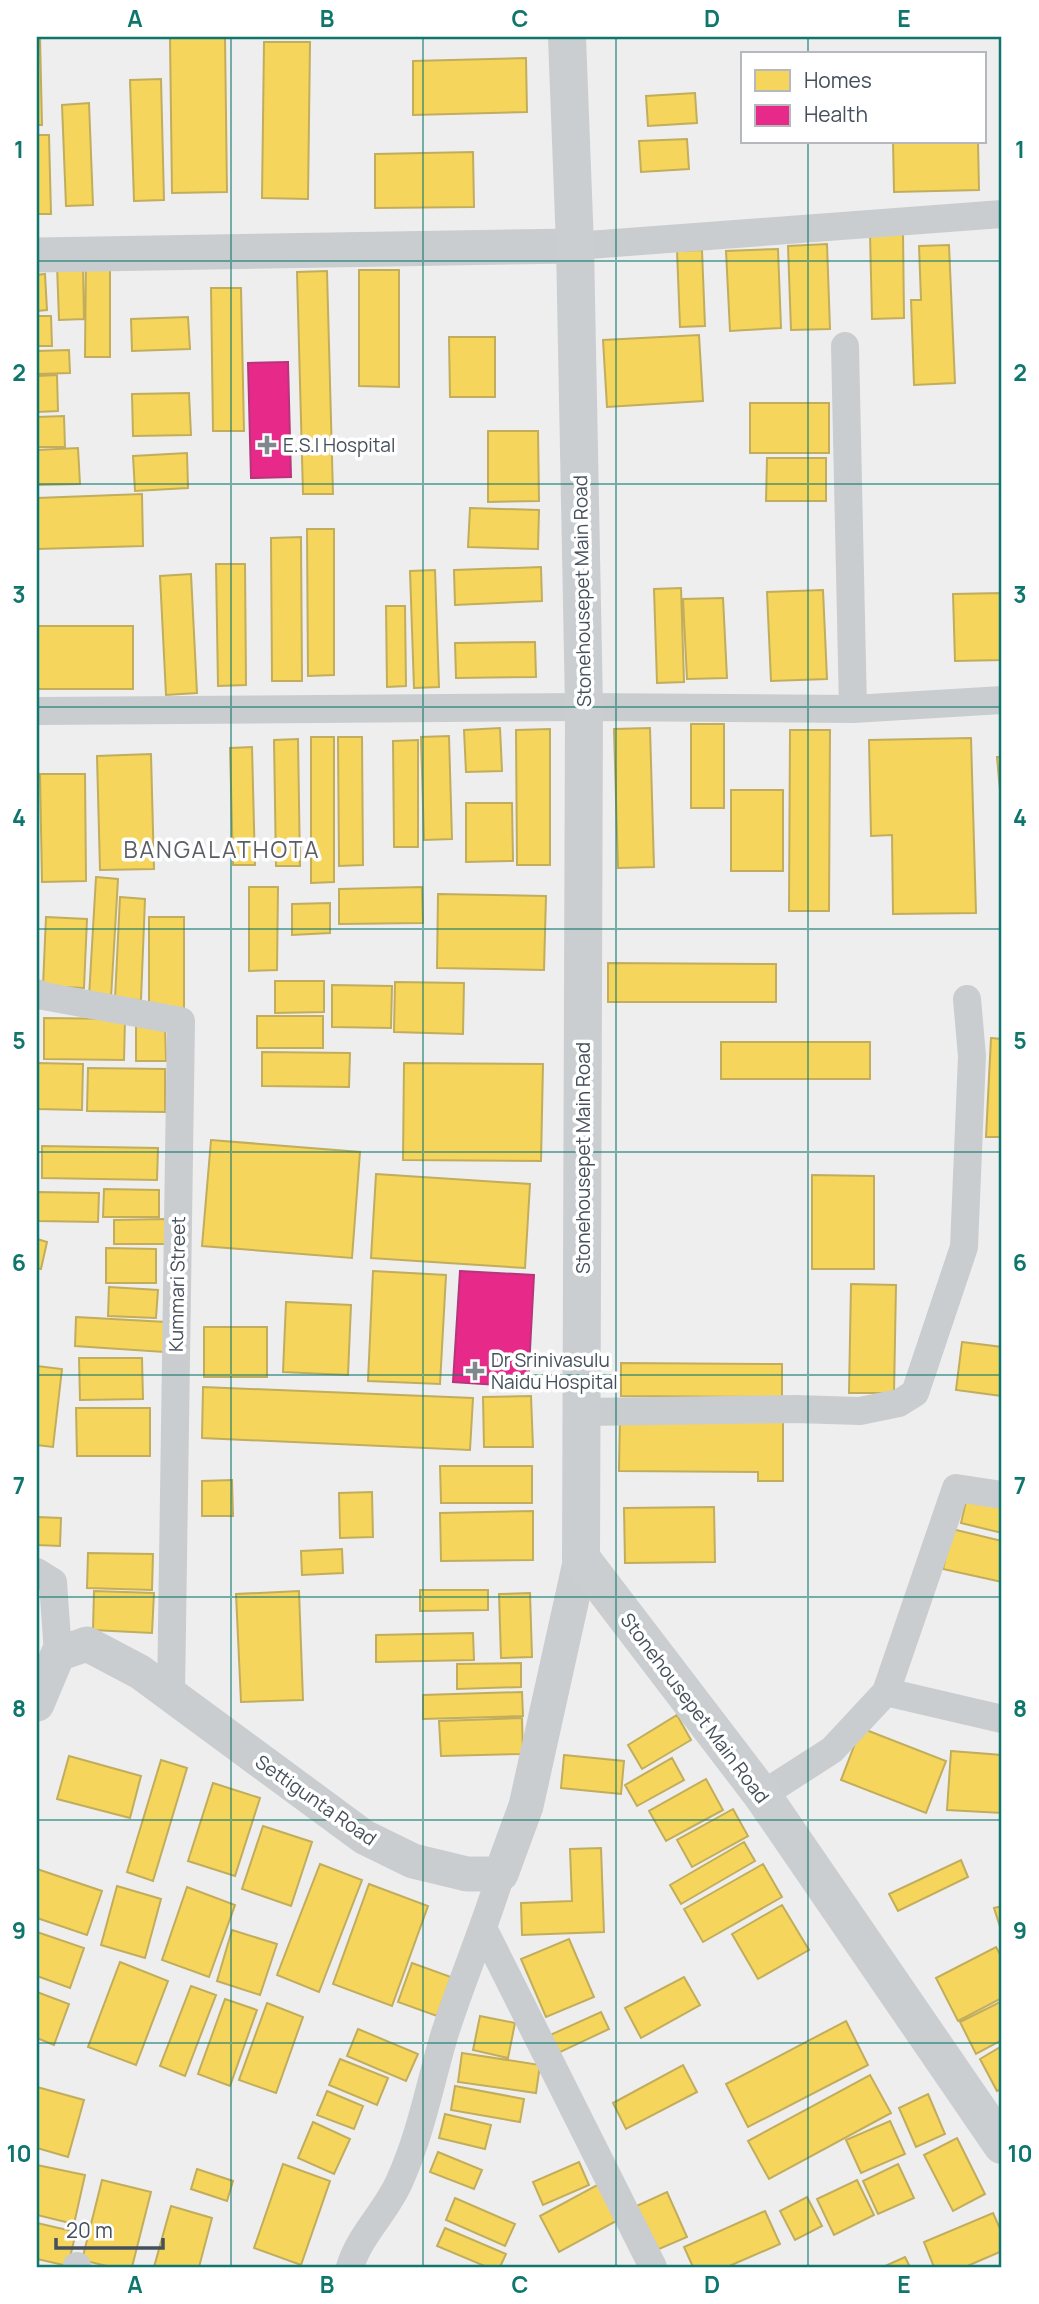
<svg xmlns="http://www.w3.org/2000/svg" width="1039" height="2304" font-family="Manrope,sans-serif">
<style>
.homes{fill:#f6d55c;stroke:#c1ad5c;stroke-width:2}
.health{fill:#e7298a;stroke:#b6357c;stroke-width:2}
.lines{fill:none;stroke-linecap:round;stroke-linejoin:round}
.minor{stroke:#cacdcf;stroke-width:28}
.tertiary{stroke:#cacdcf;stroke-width:35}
.secondary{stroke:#cbced1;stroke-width:38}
.grid{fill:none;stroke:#0f766e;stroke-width:2;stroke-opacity:0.55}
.poi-dot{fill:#80878f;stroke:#fff;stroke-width:2.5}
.labels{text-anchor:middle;stroke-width:7;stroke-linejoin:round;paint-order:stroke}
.poi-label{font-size:19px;fill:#45505c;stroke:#fff;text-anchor:start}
.street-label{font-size:19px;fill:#45505c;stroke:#fff}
.quarter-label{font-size:23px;letter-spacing:2px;fill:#5a5d63;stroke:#fff}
.neatline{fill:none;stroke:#0f766e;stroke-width:2.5}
.grid-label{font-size:23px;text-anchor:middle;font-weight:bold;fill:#0f766e}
</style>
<rect width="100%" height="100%" fill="#efeeee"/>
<path class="homes" d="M37,37H40L42,125H37Z
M170,37H225L227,192L172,193Z
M264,42H310L308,199L262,198Z
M526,58L527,112L413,115V61Z
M161,79L164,200L134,201L130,80Z
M695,93L697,123L648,126L646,96Z
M89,103L93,205L66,206L62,105Z
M37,135H49L51,214H37Z
M687,139L689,169L641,172L639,141Z
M893,142H978L979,190L894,192Z
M473,152L474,207L375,208V154Z
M903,232L904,318L872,319L870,233Z
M827,244L830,329L791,330L788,246Z
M949,245L955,383L914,385L911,300H921L919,246Z
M778,249L781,328L730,331L726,251Z
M702,250L705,326L680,327L677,251Z
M86,256H110V357H85Z
M83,264L84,319L59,320L57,265Z
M359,270H399V387L359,386Z
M327,271L333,494H303L297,272Z
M45,274L47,310L37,311V275Z
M211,288H241L244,431H213Z
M37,316H51L52,346H37Z
M188,317L190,349L132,351L131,319Z
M699,335L703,401L607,407L603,340Z
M449,337H495V397H450Z
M69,350L70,373L37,374V351Z
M57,375L58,411L37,412V376Z
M189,393L191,435L133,436L132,394Z
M750,403H829V453H750Z
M64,416L65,447H37V417Z
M488,431H538L539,501L488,502Z
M78,448L80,484L37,485V450Z
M187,453L188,488L135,491L133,456Z
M767,458H826V501H766Z
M142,494L143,546L37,549V498Z
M470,508L539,510L538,549L468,547Z
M307,529H334V675L308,676Z
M301,537L302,681H272L271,538Z
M216,564H245L246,685L218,686Z
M541,567L542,601L455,605L454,570Z
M435,570L439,687L414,688L410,571Z
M191,574L197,693L166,695L160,576Z
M681,588L684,682L657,683L654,589Z
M823,590L827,679L771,681L767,592Z
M1002,593V660L955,661L953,594Z
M723,598L727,678L687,679L683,599Z
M386,606H405L406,686L387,687Z
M37,626H133V689H37Z
M535,642L536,677L456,678L455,643Z
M691,724H724V808H691Z
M500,728L502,771L466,772L464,730Z
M650,728L654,867L618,868L614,729Z
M550,729V865H517L516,730Z
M790,730H830L829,911H789Z
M449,736L452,839L424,840L421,737Z
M311,737H334V882L311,883Z
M338,737H362L363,865L339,866Z
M971,738L976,913L893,914L892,835L871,836L869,740Z
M298,739L300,866H276L274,740Z
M418,740V847H394L393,741Z
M252,747L255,865H233L230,748Z
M151,754L154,869L100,870L97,756Z
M997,757H1002V813Z
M40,774H85L86,881L42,882Z
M731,790H783V871H731Z
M466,803H512L513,861L466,862Z
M96,877L118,879L111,998L89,997Z
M249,887H278L277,970L249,971Z
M422,887L423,923L339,924V889Z
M438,894L546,896L544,970L437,968Z
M120,897L145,899L141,1000L115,999Z
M330,903V933L292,935V904Z
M46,917L87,919L84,988L43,986Z
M149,917H184V1009L149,1008Z
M608,963L776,964V1002H608Z
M275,981H324V1012L275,1013Z
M395,982L464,983L463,1034L394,1032Z
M332,985L392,986L391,1028L332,1027Z
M257,1016H323V1048H257Z
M44,1018L125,1019L124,1060L44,1059Z
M136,1026H165L166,1061H136Z
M991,1038L1002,1039V1137H986Z
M721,1042H870V1079H721Z
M262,1052L350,1053L349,1087L262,1086Z
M37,1063L83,1064L82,1110L37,1109Z
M404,1063L543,1064L541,1161L403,1160Z
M88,1068L165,1069V1112L87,1111Z
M211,1140L360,1152L352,1258L202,1246Z
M42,1146L158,1148L157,1180L42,1178Z
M376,1174L530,1184L525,1268L371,1258Z
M812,1175L874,1176V1269H812Z
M104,1189L159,1190V1217H103Z
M37,1192L99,1193L98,1222L37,1221Z
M165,1219V1244H114V1220Z
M37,1239L47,1242L41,1269L37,1268Z
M106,1248L156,1249V1283H106Z
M373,1271L446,1275L440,1384L368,1381Z
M851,1284L896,1285L894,1393H849Z
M109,1287L158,1290L156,1318L108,1316Z
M286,1302L351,1305L348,1375L283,1372Z
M76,1317L166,1322L164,1352L75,1346Z
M204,1327H267V1377H204Z
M962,1342L1002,1347V1396L956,1390Z
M79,1358H142L143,1399L80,1400Z
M621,1363L782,1364V1397L621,1396Z
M37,1366L62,1369L53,1447L37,1445Z
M203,1387L473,1398L470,1450L202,1438Z
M531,1396L533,1447H484L483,1397Z
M76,1408H150V1456H77Z
M620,1416L783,1417V1481H758V1472L619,1471Z
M440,1466H532V1503H441Z
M232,1480L233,1516H202V1481Z
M372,1492L373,1537L340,1538L339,1493Z
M968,1493L1002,1501V1533L961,1523Z
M714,1507L715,1562L625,1563L624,1508Z
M533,1511V1560L441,1561L440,1513Z
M37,1517L61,1518L60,1546L37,1545Z
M952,1529L1002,1541V1582L943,1569Z
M342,1549L343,1573L302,1575L301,1551Z
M88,1553L153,1554L152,1590L87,1588Z
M420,1590H488V1610L420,1611Z
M94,1591L154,1593L152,1633L93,1630Z
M299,1591L303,1700L241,1702L236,1594Z
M530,1593L532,1657L501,1658L499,1594Z
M473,1633L474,1660L376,1662V1635Z
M521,1663V1687L457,1689V1664Z
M522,1692L523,1716L423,1719V1695Z
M677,1715L691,1740L642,1769L628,1745Z
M522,1718L523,1754L441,1756L439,1721Z
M861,1728L946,1761L926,1813L841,1780Z
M951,1751L1002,1755V1813L947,1810Z
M564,1755L624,1761L621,1794L561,1788Z
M69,1756L141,1776L130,1818L57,1799Z
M672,1758L684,1780L637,1806L625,1785Z
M161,1760L187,1768L153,1881L127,1872Z
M706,1779L723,1810L666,1841L649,1811Z
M213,1783L260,1798L235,1876L188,1861Z
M733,1809L748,1836L692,1867L677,1840Z
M263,1826L312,1842L291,1906L242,1889Z
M744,1842L755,1861L681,1904L670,1885Z
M601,1848L604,1932L522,1935L521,1903L572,1901L570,1849Z
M961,1860L968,1877L898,1911L889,1894Z
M320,1864L362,1880L319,1992L277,1975Z
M763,1864L782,1897L703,1942L684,1909Z
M37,1869L102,1891L87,1935L37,1918Z
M369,1884L428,1906L392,2006L333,1984Z
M117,1886L161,1899L145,1958L101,1945Z
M187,1887L235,1905L209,1977L162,1960Z
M782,1905L809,1950L758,1979L732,1934Z
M1002,1906V1933L994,1908Z
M232,1930L277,1944L260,1995L217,1981Z
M37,1932L84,1948L70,1988L37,1976Z
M569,1939L594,1997L546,2017L521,1959Z
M996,1947L1002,1958V1998L958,2021L936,1978Z
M120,1962L168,1981L136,2065L88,2047Z
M412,1963L451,1977L437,2016L398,2002Z
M684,1977L700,2005L641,2038L625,2008Z
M191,1986L216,1995L185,2076L160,2066Z
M37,1992L69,2004L54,2045L37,2038Z
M225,1999L257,2010L230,2086L198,2074Z
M1002,2001V2040L976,2054L960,2022Z
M267,2003L303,2017L276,2093L239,2080Z
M601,2012L609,2029L556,2054L548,2036Z
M480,2016L515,2023L508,2058L473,2050Z
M846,2021L868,2065L748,2127L726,2084Z
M358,2029L418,2054L406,2081L347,2056Z
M1002,2046V2088L997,2091L980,2059Z
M462,2053L540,2065L536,2093L458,2082Z
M340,2059L388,2078L377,2105L329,2085Z
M683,2065L697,2092L626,2129L613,2103Z
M870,2075L891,2113L769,2179L748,2141Z
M455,2086L524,2099L520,2122L451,2110Z
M37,2087L84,2100L68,2157L37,2148Z
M327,2091L363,2106L354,2129L317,2115Z
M928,2094L945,2134L916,2147L899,2108Z
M445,2114L491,2125L485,2149L439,2138Z
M890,2121L905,2154L861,2173L846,2140Z
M313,2122L350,2139L334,2174L298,2158Z
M957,2138L985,2194L953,2211L924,2155Z
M438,2152L482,2170L474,2189L430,2172Z
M579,2162L589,2185L543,2205L533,2182Z
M283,2164L330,2181L301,2265L254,2248Z
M898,2164L914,2198L878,2214L863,2181Z
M37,2165L85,2175L74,2224L37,2215Z
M197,2169L233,2181L227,2201L191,2189Z
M102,2180L151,2192L132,2267H111L82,2260Z
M857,2180L874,2215L834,2235L817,2199Z
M599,2184L618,2220L559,2252L540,2216Z
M667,2192L687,2237L652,2252L632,2208Z
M807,2197L822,2226L795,2240L780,2211Z
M455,2198L515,2224L505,2246L446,2220Z
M171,2206L212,2218L199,2267H154Z
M765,2211L780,2244L727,2267H693L684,2247Z
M993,2213L1002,2233V2251L965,2267H934L924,2242Z
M37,2223L76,2232L68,2266L37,2259Z
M445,2228L506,2254L500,2267H487L437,2246Z
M905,2257L910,2267H883Z"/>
<path class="health" d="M288,362L291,477L251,478L248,363Z
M460,1271L534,1275L528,1387L453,1382Z"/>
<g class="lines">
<path class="minor" d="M575,246L1002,214
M845,346L853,709
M37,711L584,707L853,709L1002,700
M37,993L43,996L181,1021L171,1695
M582,1412L795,1409L860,1411L899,1403L915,1393L964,1247L972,1056L967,999
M37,1572L53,1582L58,1654
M886,1692L1002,1719
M762,1795L832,1750L886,1692L956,1488L1002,1495
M484,1930L653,2267
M77,2267V2266
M350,2267C360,2234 387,2211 400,2180C421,2133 430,2084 444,2036C461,1982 484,1929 501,1874"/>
<path class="tertiary" d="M37,255L575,246
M37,1704L58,1654L87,1644L140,1672L364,1837L413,1861L467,1874H501L526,1806L581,1558"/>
<path class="secondary" d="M567,37L575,246L584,707L581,1558L762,1795L1002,2145"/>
</g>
<path class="grid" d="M231,37V2267M423,37V2267M616,37V2267M808,37V54M808,142V2267M37,261H1002M37,484H1002M37,707H1002M37,929H1002M37,1152H1002M37,1375H1002M37,1597H1002M37,1820H1002M37,2043H1002"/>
<g class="poi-dot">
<path d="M263.5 434.5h7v7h7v7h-7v7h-7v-7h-7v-7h7z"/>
<path d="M471.5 1360.5h7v7h7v7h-7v7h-7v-7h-7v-7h7z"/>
</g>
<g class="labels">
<g class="poi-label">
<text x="283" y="452">E.S.I Hospital</text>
<text x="491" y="1367">Dr Srinivasulu<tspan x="491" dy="22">Naidu Hospital</tspan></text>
</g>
<g class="street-label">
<text transform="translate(582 591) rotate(-91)" y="7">Stonehousepet Main Road</text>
<text transform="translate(583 1158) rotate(-90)" y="7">Stonehousepet Main Road</text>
<text transform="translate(177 1284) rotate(-89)" y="7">Kummari Street</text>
<text transform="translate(695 1708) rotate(53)" y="7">Stonehousepet Main Road</text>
<text transform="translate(316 1800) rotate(35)" y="7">Settigunta Road</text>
</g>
<g class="quarter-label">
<text x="222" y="858">BANGALATHOTA</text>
</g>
</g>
<rect width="1039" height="2304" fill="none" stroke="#ffffff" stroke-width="77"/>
<rect x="741" y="52" width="245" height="91" fill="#ffffff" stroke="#b5b9be" stroke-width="2"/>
<rect x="755" y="70" width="35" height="21" fill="#f6d55c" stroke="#b5b9be" stroke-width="2"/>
<text x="804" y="88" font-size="21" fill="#45505c">Homes</text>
<rect x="755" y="105" width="35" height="21" fill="#e7298a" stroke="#b5b9be" stroke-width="2"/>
<text x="804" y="122" font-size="21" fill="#45505c">Health</text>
<path d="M56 2238v10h107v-10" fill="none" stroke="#45505c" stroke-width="3.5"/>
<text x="66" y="2238" font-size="21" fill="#45505c" stroke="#ffffff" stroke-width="5" paint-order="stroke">20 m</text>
<rect x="38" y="38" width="962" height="2228" class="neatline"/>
<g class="grid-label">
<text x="135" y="27">A</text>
<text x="327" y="27">B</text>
<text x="520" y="27">C</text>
<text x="712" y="27">D</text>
<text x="904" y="27">E</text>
<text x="19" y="158">1</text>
<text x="1020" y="158">1</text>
<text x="19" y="381">2</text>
<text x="1020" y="381">2</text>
<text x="19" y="603">3</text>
<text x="1020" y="603">3</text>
<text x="19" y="826">4</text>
<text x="1020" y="826">4</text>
<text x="19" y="1049">5</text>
<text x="1020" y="1049">5</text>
<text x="19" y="1271">6</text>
<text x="1020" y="1271">6</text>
<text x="19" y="1494">7</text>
<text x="1020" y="1494">7</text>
<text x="19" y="1717">8</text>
<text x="1020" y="1717">8</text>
<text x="19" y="1939">9</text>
<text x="1020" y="1939">9</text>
<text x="19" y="2162">10</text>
<text x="1020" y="2162">10</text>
<text x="135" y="2293">A</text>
<text x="327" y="2293">B</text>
<text x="520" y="2293">C</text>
<text x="712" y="2293">D</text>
<text x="904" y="2293">E</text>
</g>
</svg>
